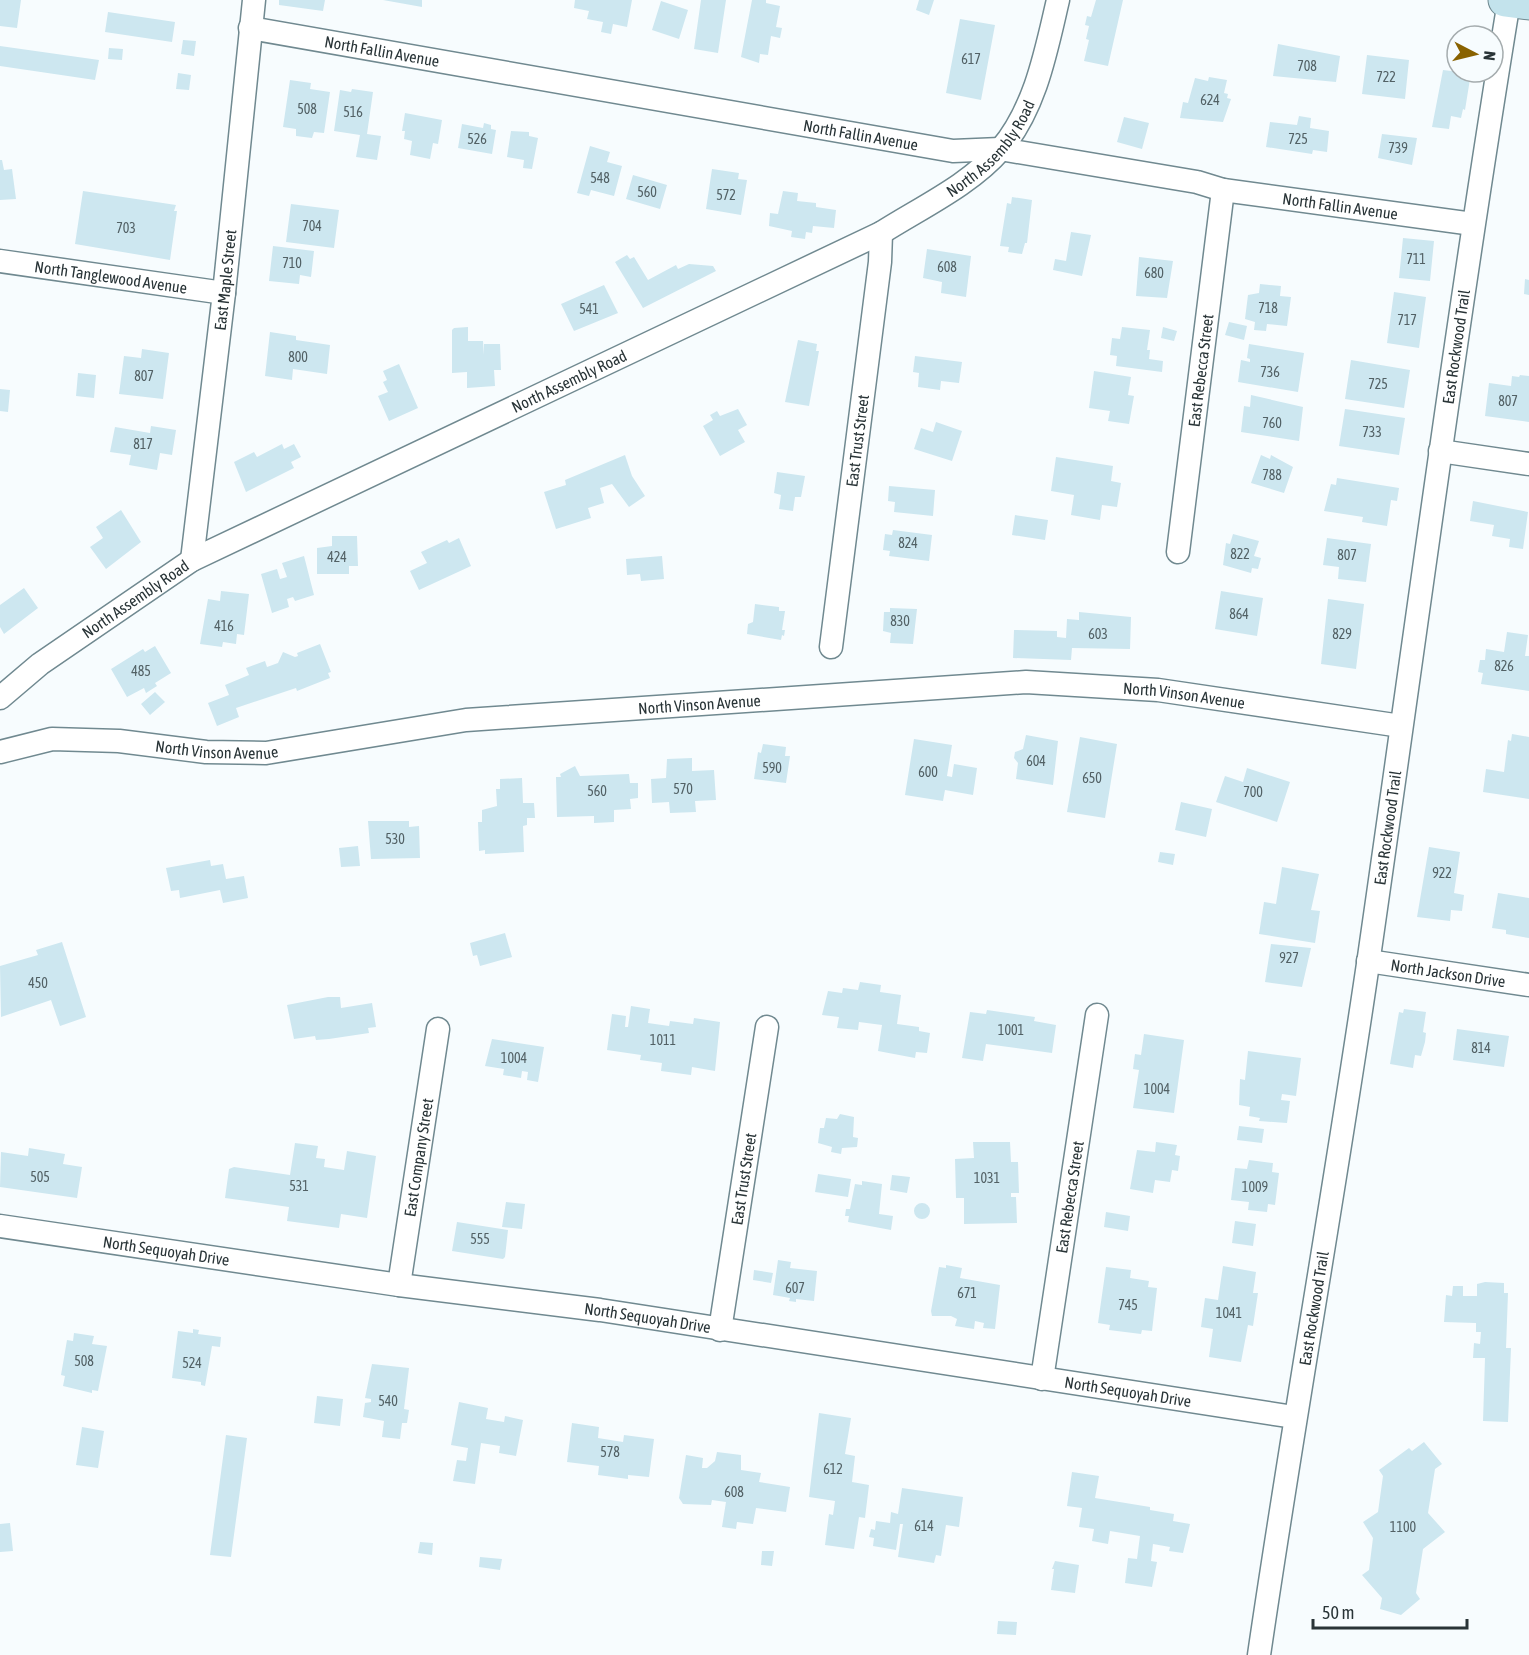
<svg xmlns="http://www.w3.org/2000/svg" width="1529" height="1655" font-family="'Asap Condensed',sans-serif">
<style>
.building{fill:#cde7f0}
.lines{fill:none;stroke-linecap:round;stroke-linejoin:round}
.minor-casing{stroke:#708990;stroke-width:25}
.secondary-casing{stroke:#708990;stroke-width:35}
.minor{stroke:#fff;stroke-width:22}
.secondary{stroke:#c3e3ec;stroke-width:33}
.labels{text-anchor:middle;stroke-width:6;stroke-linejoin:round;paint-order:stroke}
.number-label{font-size:14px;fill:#526165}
.street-label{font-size:16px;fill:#293437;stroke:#f7fcfe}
</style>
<rect width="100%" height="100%" fill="#f7fcfe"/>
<path class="building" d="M0,0H21L17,28L0,26Z
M279,0H325L323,11L279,5Z
M383,0H422V7Z
M575,0H632L627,27L613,24L611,34L601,32L603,22L587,19L589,11L574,8Z
M701,0H726L718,53L694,49Z
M752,0H766V3L780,6L776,27L782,28L780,38L771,36L768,55L760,54L759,63L741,57Z
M919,0H934L929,15L916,10Z
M1096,0H1123L1108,66L1084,61L1089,40L1086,39L1089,26L1085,25L1087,16L1091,17Z
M661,1L688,10L679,39L652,30Z
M108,12L175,22L172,42L105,32Z
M960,19L995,25L981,100L946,93Z
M183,40L196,41L194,56L181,54Z
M1278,44L1340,56L1336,82L1273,76Z
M0,46L99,60L95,80L0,66Z
M109,48L123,49L122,60L108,59Z
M1367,55L1409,60L1405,99L1362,94Z
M1443,70L1468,73L1467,79H1470L1465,110L1463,109L1461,118L1451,116L1449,129L1432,127Z
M178,73L191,75L189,90L176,89Z
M1209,77L1227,80L1224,93L1228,94L1227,98L1231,99L1223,122L1180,118L1183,102L1188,103L1195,78L1208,81Z
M290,80L311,83L310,89L330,92L324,133L314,132L312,138L296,136V129L283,127Z
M352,89L373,92L367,134L381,136L377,160L356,157L360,135L334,131L340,90L351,92Z
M405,113L442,120L438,144L433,143L430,159L410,155L412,141L404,139L405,131H402Z
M1299,116L1311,118L1310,128L1329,131L1327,152L1313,150L1312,154L1266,147L1270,122L1297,125Z
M1124,117L1149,123L1142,149L1117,142Z
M484,123L491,125V129L496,130L492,154L458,148L462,124L483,128Z
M511,131L529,132V136L538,138L532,169L523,168L524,160L507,157Z
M1382,134L1417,138L1412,165L1378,158Z
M590,146L610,152L607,162L622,166L614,196L591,190L589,196L577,193Z
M0,160H2L4,170L12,169L16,199L0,200Z
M712,169L739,173L738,179L747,180L741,215L706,209Z
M633,175L667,185L660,209L626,199Z
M83,191L176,205L174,211H177L170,260L75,244Z
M783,191L798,193L797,201L816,203V207L836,210L834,228L813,226L812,233L806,232L805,239L791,237L792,231L769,226L770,213L778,214Z
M1012,197L1032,200L1027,243H1025L1022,254L1008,252L1009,247L1000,246L1007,203L1011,204Z
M291,204L339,210L334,248L286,242Z
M1071,232L1091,235L1082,276L1053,270L1055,259L1066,261Z
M1403,238L1434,241L1430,281L1399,278Z
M273,246L314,251L311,277L300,275L299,284L269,281Z
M927,249L971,256L966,297L941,293L942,282L923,278Z
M627,255L630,259L634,257L648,280L676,265L678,269L689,264L713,266L716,271L643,308L615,262Z
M1139,257L1173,261L1167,298L1136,296Z
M1525,279L1529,280V295L1524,294Z
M1260,284L1281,286L1280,296L1291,297L1287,326L1267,324L1266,331L1254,330L1255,322L1245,319L1248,295L1259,293Z
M604,285L618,313L574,331L561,304Z
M1394,292L1426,297L1419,348L1387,343Z
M1229,322L1247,326L1244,340L1225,335Z
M468,327V341H483L484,355V344H500L501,370H494L495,386L467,388V372L452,373V330L454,328Z
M1122,327L1150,330L1147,350H1150L1149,359L1163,361L1162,372L1116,366L1117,356L1110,355L1112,338L1120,339Z
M1163,327L1177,331L1174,341L1161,338Z
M270,332L296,336V340L330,345L327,374L293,369L292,380L265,376Z
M798,340L817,344L816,351H819L809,406L785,402Z
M1249,344L1304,353L1298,392L1238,382L1241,360L1250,362V359L1247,358Z
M142,349L169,353L163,399L119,394L124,356L141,358Z
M915,356L962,362L959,383L941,381L940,390L918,387L919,373L913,372Z
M1351,360L1410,370L1404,408L1345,399Z
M399,364L418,408L389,421L378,396L388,392L383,382L387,380L383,371Z
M1094,371L1131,377L1128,395L1134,396L1129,424L1108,421L1110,411L1089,408Z
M78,373L96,375L94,398L76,396Z
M1520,375L1529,376V422L1485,416L1489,383L1511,386L1512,376L1519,377Z
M0,389L10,390L8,412L0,411Z
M1251,395L1303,407L1299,441L1241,432L1244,406L1250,407Z
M738,409L747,425L738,430L745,442L720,456L703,426L713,420L710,415L717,411L720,416Z
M1345,409L1405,418L1399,455L1339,446Z
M936,422L962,431L952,461L914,449L921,428L933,432Z
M151,426L176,430L172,455L160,453L157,470L129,465L131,455L110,452L115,427L150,433Z
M282,444L284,449L294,444L301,457L291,462L294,468L246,492L234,462L254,452L257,457Z
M625,455L632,476L645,496L629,507L612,484L600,488L604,503L588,508L591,518L556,529L544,492L566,485L565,480Z
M1261,455L1270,459L1271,455L1293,467L1284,493L1251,483Z
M1056,457L1113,466L1111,481L1121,483L1117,507L1102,505L1100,520L1071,515L1074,495L1051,491Z
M777,472L805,476L801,497H795L793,511L779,509L781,495L774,493Z
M1337,478L1399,488L1397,501L1391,500L1387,526L1362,522L1363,517L1324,511L1331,484L1336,485Z
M889,486L935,490L933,516L894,512L895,502L888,501Z
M1473,501L1528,512L1523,549L1509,547L1510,539L1492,536L1494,525L1470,521Z
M121,510L141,542L106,569L90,547L103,538L96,527Z
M1015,515L1048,520L1045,540L1012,535Z
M893,530L932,535L929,561L889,556L890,551L883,550L885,534L892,535Z
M1233,534L1259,541L1254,556L1261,558L1258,569L1252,568L1251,573L1223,565L1226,543L1230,544Z
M332,536H357L358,566H349V574H317V548L332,546Z
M459,538L471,566L419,590L410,571L427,563L421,552L447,540L449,543Z
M1327,538L1371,544L1366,582L1338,579L1339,567L1323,565Z
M304,556L314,595L295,601L293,597L287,599L289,607L272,613L261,574L277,569L280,579L287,577L282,563Z
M662,556L664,579L641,581L640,574L627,575L626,559Z
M24,588L38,608L4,634L0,627V605Z
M221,591L249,594L244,635L237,634L236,644L223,642L222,647L200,644L208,599L220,601Z
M1221,591L1263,598L1257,636L1215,629Z
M1328,599L1364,604L1356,669L1321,664Z
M755,604L779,607V611H785L782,630H785L784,636L782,635L781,640L747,634L748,624L753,622Z
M890,608L917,609L913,644L890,643L891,633L883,631L884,612H890Z
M1079,612L1131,617L1130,649L1072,648L1071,660L1013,658L1014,630L1057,631V637L1066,638L1067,619L1079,620Z
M1507,632L1528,635L1525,656H1529V691L1481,684L1483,673L1478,672L1480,660H1485L1486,649L1504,652Z
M320,644L331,672L328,673L330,678L297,691L296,688L236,708L239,717L217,726L208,703L229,695L225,685L249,675L246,668L265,661L267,667L278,663L283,652L295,657L298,656L297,653Z
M155,646L171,673L155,683L157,686L146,693L144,688L127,697L111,669L143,649L145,652Z
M155,692L165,702L150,715L141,704Z
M1512,734L1529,737V799L1483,792L1486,769L1504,772L1508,740L1511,741Z
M1026,735L1058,741L1053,785L1016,779L1018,763L1014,758L1015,752L1023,749Z
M1080,737L1117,744L1105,818L1067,812Z
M914,739L952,745L947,776L952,777L954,764L977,768L973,795L945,790L943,801L905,795Z
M763,744L786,747L785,756H790L786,783L754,779L758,752L761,753Z
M692,758V771L714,770L716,800L695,801L696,812L670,813L669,802L652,803L651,779L666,778L667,759Z
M575,766L580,776L629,774L630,783H638V798L630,799L631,809L614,810V822L594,823V816L557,817L556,777H561L560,774Z
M1247,768L1290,782L1277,822L1216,802L1225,776L1243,782Z
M522,778L523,803H534L535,818H527V825L523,826L524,852L485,854V850L479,851L478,822H482V810L497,806L496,789H500V779Z
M1181,802L1212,809L1206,837L1175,830Z
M368,821H409V827L419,826L420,858L371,859Z
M358,846L360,866L341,867L339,848Z
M1429,847L1460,852L1454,893L1464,895L1462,911L1451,910L1450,921L1417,917Z
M1160,852L1175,854L1173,865L1158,862Z
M210,860L211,866L223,864L226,879L244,876L248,898L223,903L220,890L180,898L179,890L171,891L166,868Z
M1282,867L1319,874L1311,910L1320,911L1315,943L1259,934L1264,902L1276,904Z
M1498,893L1529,898V938L1506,934V930L1492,928Z
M505,933L512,957L480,966L477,955L473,956L470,943Z
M62,942L86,1017L60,1026L51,1000L1,1017L0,966L38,955L36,950Z
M1271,944L1311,948L1302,987L1265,982Z
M860,982L881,985L880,992L901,995L897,1024L919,1027V1031L930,1033L927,1053L916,1052L915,1058L878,1051L882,1025L859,1022L858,1030L837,1028L839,1017L822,1015L828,991L842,993L843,988L858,990Z
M328,997H340L341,1008L372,1003L376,1027L368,1028L369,1033L329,1039L316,1040L315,1036L294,1039L287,1005Z
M631,1006L650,1009L648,1023L669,1026L670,1021L693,1024L694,1018L720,1022L715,1071L692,1067L691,1075L661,1071L662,1063L640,1060L641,1055L607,1050L612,1014L626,1016L625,1027H628Z
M1404,1009L1426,1012L1423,1032L1426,1033L1425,1042L1421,1056L1415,1055L1413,1068L1390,1064L1399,1012L1403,1013Z
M987,1010L1035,1017L1034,1021L1056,1025L1052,1053L986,1044L983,1061L962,1058L970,1012L986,1014Z
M1457,1029L1509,1036L1504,1067L1453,1060Z
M1144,1034L1184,1040L1174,1113L1133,1108L1139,1070L1133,1069L1135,1054L1141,1055Z
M492,1039L544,1047L538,1082L527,1080L528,1072L522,1071L521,1078L503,1075L504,1069L485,1066Z
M1248,1051L1301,1058L1296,1096L1282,1094L1281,1100L1290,1101L1287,1123L1259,1121L1260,1118L1249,1116L1250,1107L1239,1105L1240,1079L1245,1080Z
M840,1114L854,1117L853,1137L858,1138L857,1147L842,1148L841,1154L831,1152L832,1147L818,1143L820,1128H824L826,1118L837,1119Z
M1239,1126L1264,1129L1262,1143L1237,1140Z
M973,1142H1010L1011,1162H1018L1019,1193H1011V1197H1016L1017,1223L964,1224V1198H956L955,1159L974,1158Z
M1156,1142L1177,1145L1175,1155L1180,1156L1178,1171L1172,1170L1170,1182L1155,1180L1153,1193L1130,1189L1137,1150L1155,1152Z
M295,1143L318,1146L316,1158L325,1159L324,1167L344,1170L347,1151L376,1156L367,1218L341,1214L339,1228L287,1221L289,1207L225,1198L229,1169L234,1167L290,1175Z
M29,1148L65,1154L63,1164L82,1167L77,1198L0,1187L1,1152L28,1156Z
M1249,1160L1273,1163L1272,1172L1279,1173L1275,1205L1268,1204L1267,1212L1248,1210L1249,1202L1231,1200L1235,1168L1247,1169Z
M818,1174L851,1179L848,1197L815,1192Z
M892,1175L910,1177L907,1193L890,1190Z
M862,1181L882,1184L879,1214L893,1216L891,1230L848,1222L849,1216H845L846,1209H850L855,1184L862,1185Z
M506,1202L525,1204L522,1229L502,1227Z
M914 1211a8 8 0 1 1 16 0a8 8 0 1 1-16 0Z
M1106,1212L1130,1216L1128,1231L1104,1227Z
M1235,1221L1256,1224L1253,1246L1232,1243Z
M457,1222L508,1230L505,1257L503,1259L452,1251Z
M778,1260L791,1262L790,1268L817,1271L814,1301L796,1299V1302L789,1301L790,1298L773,1295Z
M946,1265L962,1268L960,1278L1000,1285L995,1329L983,1328L984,1323L975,1321L974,1329L955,1326L957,1319L951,1316H932L931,1311L939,1267L946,1268Z
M1223,1266L1256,1272L1253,1293H1258L1253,1326L1248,1325L1241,1362L1209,1357L1213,1329L1201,1327L1205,1298L1218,1300Z
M1106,1267L1131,1270L1130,1278L1149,1281L1148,1287L1157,1288L1152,1331L1142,1330L1141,1334L1109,1330L1110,1325L1098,1323Z
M754,1270L773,1273L771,1283L753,1280Z
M1485,1282L1504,1283V1293H1508L1506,1348H1511L1508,1422L1483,1421L1485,1358H1473L1474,1343L1480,1344L1481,1332H1476V1323L1444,1322L1446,1295L1452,1296L1453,1286H1463V1296H1477V1284Z
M193,1329L199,1330L198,1334L221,1337L220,1347L212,1346L205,1386L201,1385V1382L172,1378L178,1331L193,1333Z
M74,1333L94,1336L92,1344L107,1346L98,1391L92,1390V1393L63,1386L65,1376L61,1375L67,1340L73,1341Z
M372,1364L409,1368L404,1409L409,1410L407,1423H402L400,1439L382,1437L384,1421L363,1417L365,1403L371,1402V1399L365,1398Z
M317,1396L343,1399L340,1426L314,1423Z
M459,1402L488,1408L486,1419L504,1422L505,1416L523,1420L516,1456L499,1453L500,1446L481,1443L475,1484L453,1481L457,1460L466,1461L468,1448L451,1445Z
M819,1413L851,1418L845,1454L855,1456L852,1482L869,1485L865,1518L859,1517L854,1549L825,1545L829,1514L833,1515L835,1501L809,1497Z
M572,1423L599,1427L598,1438L623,1442L624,1435L654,1439L649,1477L628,1475V1479L598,1475L599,1466L567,1462Z
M82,1427L104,1431L98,1468L76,1465Z
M226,1435L247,1438L231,1557L210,1555Z
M1424,1442L1442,1464L1435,1469L1428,1513L1445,1532L1423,1549L1416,1593L1420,1599L1401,1615L1380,1609L1382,1598L1362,1575L1369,1570L1373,1538L1363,1522L1378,1512L1383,1476L1379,1470L1409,1448L1412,1451Z
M717,1452L741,1455V1470L761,1473L759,1482L790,1487L786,1512L756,1508L753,1524L737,1522L736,1529L722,1527L726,1502L712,1500L711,1505L683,1504L679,1498L686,1455L703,1458L702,1468H707L715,1461Z
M1072,1472L1099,1476L1095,1498L1150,1507V1510L1174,1514L1173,1521L1190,1524L1183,1553L1169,1551L1170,1547L1153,1544L1151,1561L1157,1562L1152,1587L1125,1583L1128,1558L1137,1559L1140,1536L1110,1531L1108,1544L1092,1541L1094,1529L1079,1527L1082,1508L1067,1506Z
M902,1488L963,1497L959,1527L946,1525L941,1556L936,1555L934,1563L898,1557L903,1524H900L896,1550L873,1546L874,1538L869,1537L871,1529L875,1530L876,1521L890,1523L891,1512L898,1514Z
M10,1523L13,1551L0,1552V1524Z
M420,1542L433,1543L432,1555L418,1553Z
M762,1551H774L772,1566L761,1565Z
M480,1557L502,1559L500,1570L479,1567Z
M1055,1561L1079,1565L1075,1593L1051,1590L1054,1569H1052Z
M998,1621L1017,1622L1016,1635L997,1634Z"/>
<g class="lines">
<g class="minor-casing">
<g id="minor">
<path id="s1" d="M250,28L953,151L1000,149L1197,182L1223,190L1473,224"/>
<path id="s2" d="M0,261L224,293"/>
<path d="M1440,451L1529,464"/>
<path id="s3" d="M1178,552L1223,190"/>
<path id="s4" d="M192,560L224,293L254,0"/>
<path id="s5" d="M831,647L880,262L881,233"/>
<path id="s6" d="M0,698L40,664L192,560L881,233C920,208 970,185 1001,149C1036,107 1046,51 1058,0"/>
<path id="s7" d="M0,752L52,739L119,741L206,752L266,753L466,720L1026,682L1158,690L1401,726"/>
<path id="s8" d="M1368,961L1529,985"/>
<path id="s9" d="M0,1226L399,1285L600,1310L1294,1417"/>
<path id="s10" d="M399,1285L438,1029"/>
<path id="s11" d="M720,1330L767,1027"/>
<path id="s12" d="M1042,1379L1097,1015"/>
<path id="s13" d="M1259,1655C1293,1422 1335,1190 1369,957C1415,638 1457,319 1509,1"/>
</g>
</g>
<g class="secondary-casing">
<path id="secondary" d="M1505,0L1529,3"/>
</g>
<use href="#minor" class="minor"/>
<use href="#secondary" class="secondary"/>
</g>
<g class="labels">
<g class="number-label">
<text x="971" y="64">617</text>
<text x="1307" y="71">708</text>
<text x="1386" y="82">722</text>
<text x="1210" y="105">624</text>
<text x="307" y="114">508</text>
<text x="353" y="117">516</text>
<text x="477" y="144">526</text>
<text x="1298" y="144">725</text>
<text x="1398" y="153">739</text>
<text x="600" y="183">548</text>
<text x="647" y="197">560</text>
<text x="726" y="200">572</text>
<text x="312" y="231">704</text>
<text x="126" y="233">703</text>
<text x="1416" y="264">711</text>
<text x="292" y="268">710</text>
<text x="947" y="272">608</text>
<text x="1154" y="278">680</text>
<text x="1268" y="313">718</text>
<text x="589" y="314">541</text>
<text x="1407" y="325">717</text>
<text x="298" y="362">800</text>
<text x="1270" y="377">736</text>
<text x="144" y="381">807</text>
<text x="1378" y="389">725</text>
<text x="1508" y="406">807</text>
<text x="1272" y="428">760</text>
<text x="1372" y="437">733</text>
<text x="143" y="449">817</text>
<text x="1272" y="480">788</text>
<text x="908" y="548">824</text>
<text x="1240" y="559">822</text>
<text x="1347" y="560">807</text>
<text x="337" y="562">424</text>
<text x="1239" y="619">864</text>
<text x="900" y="626">830</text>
<text x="224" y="631">416</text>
<text x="1098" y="639">603</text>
<text x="1342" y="639">829</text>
<text x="1504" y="671">826</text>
<text x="141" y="676">485</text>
<text x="1036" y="766">604</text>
<text x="772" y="773">590</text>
<text x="928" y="777">600</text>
<text x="1092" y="783">650</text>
<text x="683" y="794">570</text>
<text x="597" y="796">560</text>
<text x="1253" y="797">700</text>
<text x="395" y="844">530</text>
<text x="1442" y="878">922</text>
<text x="1289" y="963">927</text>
<text x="38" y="988">450</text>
<text x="1011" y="1035">1001</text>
<text x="663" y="1045">1011</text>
<text x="1481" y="1053">814</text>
<text x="514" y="1063">1004</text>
<text x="1157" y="1094">1004</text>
<text x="40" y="1182">505</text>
<text x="987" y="1183">1031</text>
<text x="299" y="1191">531</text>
<text x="1255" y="1192">1009</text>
<text x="480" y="1244">555</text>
<text x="795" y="1293">607</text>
<text x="967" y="1298">671</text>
<text x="1128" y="1310">745</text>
<text x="1229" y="1318">1041</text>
<text x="84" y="1366">508</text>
<text x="192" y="1368">524</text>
<text x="388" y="1406">540</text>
<text x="610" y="1457">578</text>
<text x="833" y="1474">612</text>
<text x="734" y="1497">608</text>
<text x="924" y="1531">614</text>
<text x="1403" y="1532">1100</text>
</g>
<g class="street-label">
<text dy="6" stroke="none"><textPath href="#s1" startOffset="134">North Fallin Avenue</textPath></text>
<text dy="6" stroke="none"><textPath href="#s1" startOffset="620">North Fallin Avenue</textPath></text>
<text dy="6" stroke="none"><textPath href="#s6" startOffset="1140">North Assembly Road</textPath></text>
<text dy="6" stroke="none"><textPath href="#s1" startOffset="1106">North Fallin Avenue</textPath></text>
<text dy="6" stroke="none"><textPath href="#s2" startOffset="112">North Tanglewood Avenue</textPath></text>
<text dy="6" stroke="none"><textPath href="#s4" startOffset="282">East Maple Street</textPath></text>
<text dy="6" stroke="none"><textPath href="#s13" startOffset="1323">East Rockwood Trail</textPath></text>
<text dy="6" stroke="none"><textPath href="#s3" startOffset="183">East Rebecca Street</textPath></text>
<text dy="6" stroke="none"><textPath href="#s6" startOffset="654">North Assembly Road</textPath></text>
<text dy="6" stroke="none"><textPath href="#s5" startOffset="208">East Trust Street</textPath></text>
<text dy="6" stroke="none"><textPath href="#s6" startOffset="168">North Assembly Road</textPath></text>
<text dy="6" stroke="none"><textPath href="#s7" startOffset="1191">North Vinson Avenue</textPath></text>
<text dy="6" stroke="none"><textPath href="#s7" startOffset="705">North Vinson Avenue</textPath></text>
<text dy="6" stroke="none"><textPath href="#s7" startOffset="219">North Vinson Avenue</textPath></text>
<text dy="6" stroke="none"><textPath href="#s13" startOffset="837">East Rockwood Trail</textPath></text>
<text dy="6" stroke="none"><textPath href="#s8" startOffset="81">North Jackson Drive</textPath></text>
<text dy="6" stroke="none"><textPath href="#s10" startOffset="129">East Company Street</textPath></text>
<text dy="6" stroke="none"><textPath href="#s11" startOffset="153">East Trust Street</textPath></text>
<text dy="6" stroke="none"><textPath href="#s12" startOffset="184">East Rebecca Street</textPath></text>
<text dy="6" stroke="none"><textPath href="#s9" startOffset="168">North Sequoyah Drive</textPath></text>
<text dy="6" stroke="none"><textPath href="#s13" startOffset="351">East Rockwood Trail</textPath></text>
<text dy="6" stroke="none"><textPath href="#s9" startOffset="654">North Sequoyah Drive</textPath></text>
<text dy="6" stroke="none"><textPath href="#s9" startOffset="1140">North Sequoyah Drive</textPath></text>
</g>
</g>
<g transform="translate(1475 54) rotate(97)"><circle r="28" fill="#f7fcfe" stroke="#a5acae" stroke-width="1.5"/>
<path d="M0-4.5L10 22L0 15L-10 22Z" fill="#896200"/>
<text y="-9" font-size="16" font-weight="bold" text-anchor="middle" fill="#293437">N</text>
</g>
<path d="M1313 1619v9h154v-9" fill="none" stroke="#293437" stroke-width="3"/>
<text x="1322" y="1619" font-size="18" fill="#293437" stroke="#f7fcfe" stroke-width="4.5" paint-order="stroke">50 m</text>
</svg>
